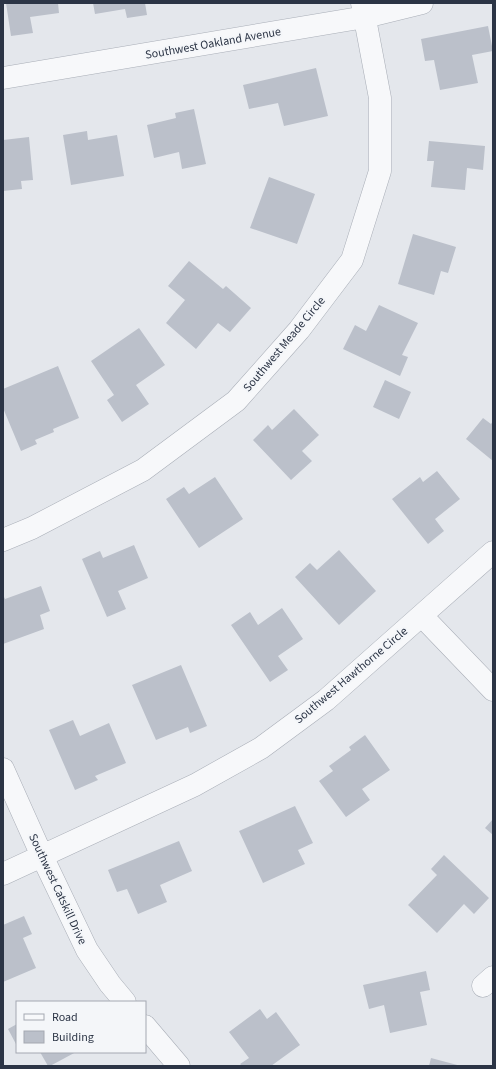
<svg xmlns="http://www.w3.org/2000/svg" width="496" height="1069" font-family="'Source Sans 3',sans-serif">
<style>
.building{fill:#bbc0ca}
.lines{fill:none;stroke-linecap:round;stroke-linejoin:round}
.minor-casing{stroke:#a9aeb7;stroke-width:23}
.minor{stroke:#f7f8fa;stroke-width:22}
.labels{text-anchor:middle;stroke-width:4;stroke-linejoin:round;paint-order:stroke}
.street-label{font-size:12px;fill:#2b3445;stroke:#f4f6f9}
</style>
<rect width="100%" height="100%" fill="#e4e7ec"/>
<path class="building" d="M6,3H58L59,13L30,17L33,33L11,36Z
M93,3H145L147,15L127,18L125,9L95,14Z
M488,26L493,51L472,55L478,83L440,90L434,60L425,61L421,39Z
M316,68L328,116L284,126L278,103L249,109L243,85Z
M194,109L206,164L182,169L179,152L154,158L147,125L176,118L175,113Z
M87,131L88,140L117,135L124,176L71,185L63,135Z
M29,137L33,180L21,181L22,189L3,191V140Z
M429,141L485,146L483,170L467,168L465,190L431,187L434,161H427Z
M269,177L315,194L297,244L250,228Z
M413,234L456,247L448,273L441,271L434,295L398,284Z
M189,261L223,289L226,286L251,308L230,332L218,323L196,349L166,323L185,300L168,286Z
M379,305L418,323L402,355L408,357L400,376L343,349L355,325L366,331Z
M139,328L165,365L136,385L149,404L122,422L107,400L114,395L91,361Z
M58,366L79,418L53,429L54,432L35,440L37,444L21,451L3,408V389Z
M385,380L411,392L399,419L373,407Z
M294,409L319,435L302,451L312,461L291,480L253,440L268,425L272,430Z
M483,418L491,424L493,421V461L466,439Z
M437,471L460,499L435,519L444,531L428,544L392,499L420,477L423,482Z
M215,477L243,519L199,548L166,499L184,487L189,494Z
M134,545L148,578L118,591L126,609L107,617L82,559L100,551L103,558Z
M339,550L376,591L339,625L295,577L310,563L317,570Z
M41,586L50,611L40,615L44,629L3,644V595L5,599Z
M282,608L303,639L278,656L288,670L270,682L231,625L250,612L258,625Z
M181,665L207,726L190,733L188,727L156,740L132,685Z
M73,720L80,736L109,723L126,763L95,776L98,780L75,790L49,730Z
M365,735L390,770L362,789L370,800L346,817L319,781L333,771L329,766L351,750L349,747Z
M295,806L313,843L298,850L305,864L263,883L239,831Z
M493,819V835L485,828Z
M179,841L192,871L160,885L167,902L138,914L127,889L117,892L108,870Z
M444,855L489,898L474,914L464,904L437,933L408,905L437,875L431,869Z
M24,916L32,934L23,938L36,968L3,982V925Z
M426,971L430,990L420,992L427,1025L390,1033L384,1005L369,1009L363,985Z
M260,1009L267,1019L276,1012L300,1045L271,1066H242L240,1064L249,1058L229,1032Z
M17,1024V1046L8,1029Z
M40,1052H76L50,1066H48Z
M431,1058L461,1066H429Z"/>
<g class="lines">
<g class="minor-casing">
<path id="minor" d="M3,78L365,17L422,3
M3,540L32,528L143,470L236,401L299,330L352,260L380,171V98L362,3
M422,616L493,690
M3,769L42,856L87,950L110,984L125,1002
M3,874L195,785L261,748L326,700L493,552
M483,986L493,977
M145,1026L179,1066"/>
</g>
<use href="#minor" class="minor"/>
</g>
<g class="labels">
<g class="street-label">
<text transform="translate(213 43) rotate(-10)" y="4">Southwest Oakland Avenue</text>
<text transform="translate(284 344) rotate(-50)" y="4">Southwest Meade Circle</text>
<text transform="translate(351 675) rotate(-40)" y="4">Southwest Hawthorne Circle</text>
<text transform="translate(58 889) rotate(65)" y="4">Southwest Catskill Drive</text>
</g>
</g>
<rect width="496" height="1069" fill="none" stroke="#2b3445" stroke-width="8"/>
<rect x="16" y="1001" width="130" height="52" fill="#f4f6f9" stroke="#a4a8b1"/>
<rect x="24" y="1014" width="20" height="6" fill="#f7f8fa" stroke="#a4a8b1"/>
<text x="52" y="1021" font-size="12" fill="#2b3445">Road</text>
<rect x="24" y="1031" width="20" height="12" fill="#bbc0ca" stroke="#a4a8b1"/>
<text x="52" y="1041" font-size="12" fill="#2b3445">Building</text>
</svg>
